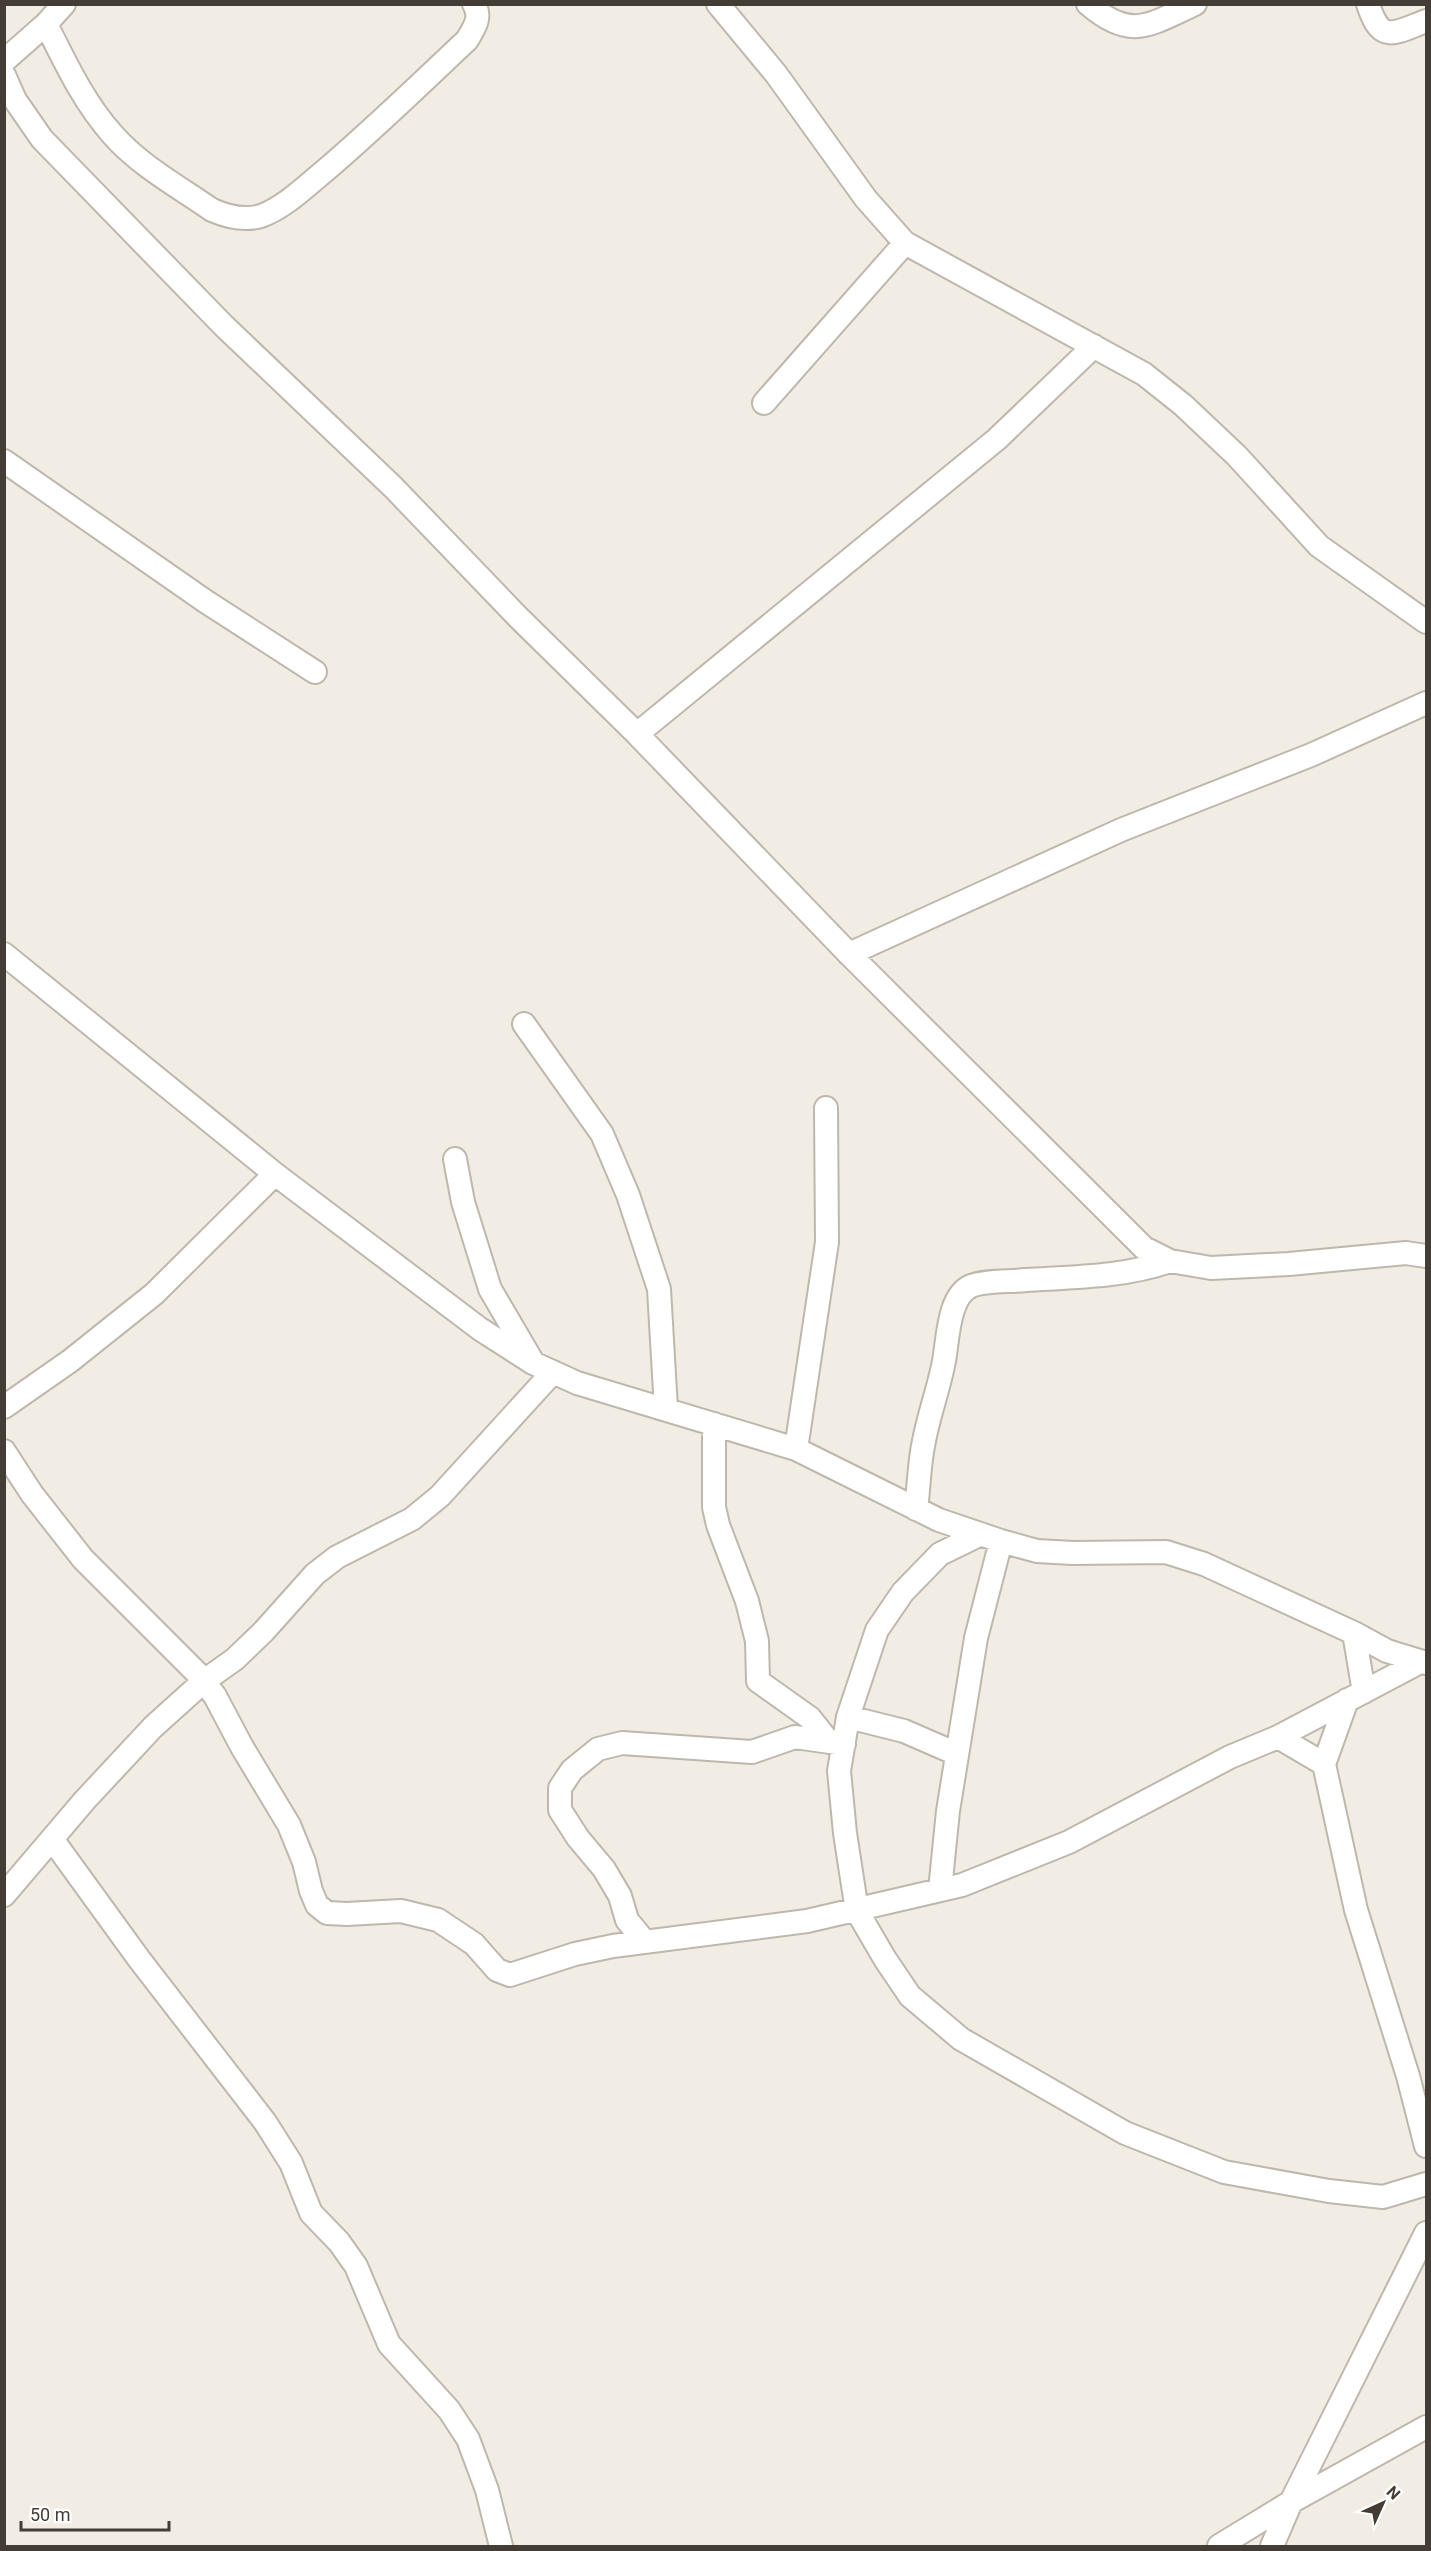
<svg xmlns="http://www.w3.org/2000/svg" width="1431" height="2551" font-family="Roboto,sans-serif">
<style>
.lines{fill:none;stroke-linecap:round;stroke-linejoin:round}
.minor-casing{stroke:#bfb7ac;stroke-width:26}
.minor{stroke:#fff;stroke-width:22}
</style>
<rect width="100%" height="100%" fill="#f1ede5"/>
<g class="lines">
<g class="minor-casing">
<path id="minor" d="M718,4L776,74L866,199L905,243L1144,374L1183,405L1237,456L1319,546L1426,622
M1088,4C1131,41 1149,25 1195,4
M1368,4C1381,45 1394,33 1426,21
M46,24C65,62 84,103 113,135C139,165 179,187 212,210C228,217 244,221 261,216C283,208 303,189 321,174C372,131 419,85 467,40C474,28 482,18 474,4
M4,61L46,24L64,4
M4,75L15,100L42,139L224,326L393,487L517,616L637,734L849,954L1144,1248L1170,1261L1211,1268L1289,1264L1406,1253L1426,1256
M764,403L905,243
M4,461L205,601L315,672
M637,734L997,439L1094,346
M4,954L275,1174L480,1329L533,1363L577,1383L796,1449L939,1520L1001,1541L1037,1551L1073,1553L1166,1552L1204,1564L1354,1633L1387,1651L1426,1663
M849,954L1121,830L1311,755L1426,703
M524,1024L602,1134L628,1195L659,1289L666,1409
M455,1159L463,1202L490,1289L531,1359
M4,1407L70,1361L154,1294L275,1174
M714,1424V1507L718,1525L747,1601L757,1641L758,1681L810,1718L829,1742
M796,1449L827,1242L826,1108
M4,1451L32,1494L83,1559L198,1674L215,1696L242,1747L289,1825L304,1862L311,1891L317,1905L327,1913L347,1914L401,1911L438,1920L474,1944L497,1970L510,1975L575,1954L613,1946L807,1921L962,1885L1069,1842L1230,1757L1278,1737L1420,1662
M916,1509C919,1487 919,1463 924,1441C929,1414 939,1388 944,1361C948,1340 948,1296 971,1286C987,1280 1009,1282 1026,1280C1075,1277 1124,1277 1170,1261
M981,1534L940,1554L903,1592L877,1630L848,1717L839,1771L845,1833L857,1911L885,1959L910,1996L961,2039L1125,2133L1224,2172L1329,2191L1383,2197L1426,2184
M1354,1633L1364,1692
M1347,1700L1324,1764L1356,1910L1408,2076L1426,2146
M848,1717L904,1731L957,1754
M1278,1737L1324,1764
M52,1839L139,1959L265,2122L291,2163L311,2213L339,2242L356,2266L389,2344L449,2410L468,2439L487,2490L501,2546
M940,1890L948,1811L976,1638L1001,1541
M4,1895L85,1800L153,1727L204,1681L235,1659L264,1631L315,1574L337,1557L412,1519L440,1496L553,1372
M645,1942L627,1920L620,1896L604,1869L578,1838L560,1810V1788L572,1770L598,1749L622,1743L752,1752L795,1737L844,1744
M1219,2546L1291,2502L1426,2427
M1272,2546L1291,2502L1426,2233"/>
</g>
<use href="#minor" class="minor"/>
</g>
<rect width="1431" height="2551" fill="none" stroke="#433d35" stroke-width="12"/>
<g transform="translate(1383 2503) rotate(45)" stroke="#ffffff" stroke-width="4.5" paint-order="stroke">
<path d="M0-4.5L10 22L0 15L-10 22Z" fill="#433d35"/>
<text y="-9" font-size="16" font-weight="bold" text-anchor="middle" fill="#433d35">N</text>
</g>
<path d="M21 2521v9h148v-9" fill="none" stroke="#433d35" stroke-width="3"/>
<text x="30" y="2521" font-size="18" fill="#433d35" stroke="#ffffff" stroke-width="4.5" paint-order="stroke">50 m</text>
</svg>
